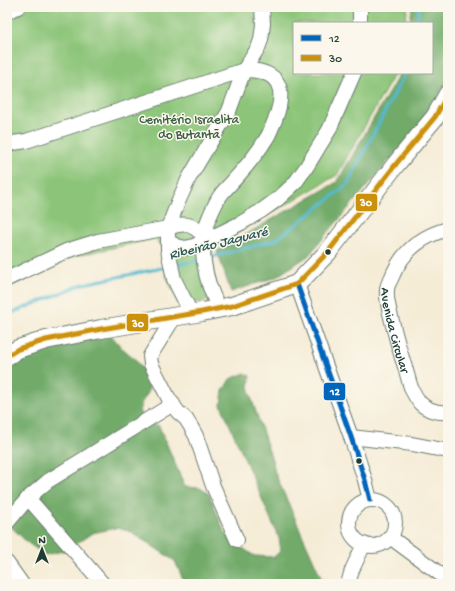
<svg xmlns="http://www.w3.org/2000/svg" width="455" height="591" font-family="'Gochi Hand',sans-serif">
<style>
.green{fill:#8cc579;stroke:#568156}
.forest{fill:#71aa69;stroke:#48744e}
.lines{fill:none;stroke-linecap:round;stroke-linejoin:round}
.stream{stroke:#52b9d0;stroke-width:3}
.minor-casing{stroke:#6a7a6d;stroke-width:16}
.major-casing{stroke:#6a7a6d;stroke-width:20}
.minor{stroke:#fff;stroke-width:14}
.major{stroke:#fff;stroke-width:18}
.bus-1-casing{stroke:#fbf7ec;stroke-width:8}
.bus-2-casing{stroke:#fbf7ec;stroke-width:8}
.bus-1{stroke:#0065bd;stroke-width:5}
.bus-2{stroke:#cc910a;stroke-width:5}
.bus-dot{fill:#1f3d34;stroke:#fbf7ec;stroke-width:1.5}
.labels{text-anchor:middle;stroke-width:3;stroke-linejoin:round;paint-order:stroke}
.park-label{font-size:13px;fill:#3a5f45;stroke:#fbf7ec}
.street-label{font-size:13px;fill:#1f3d34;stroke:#fbf7ec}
.water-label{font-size:14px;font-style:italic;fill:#2c5c5b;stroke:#fbf7ec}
.line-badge{stroke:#fbf7ec;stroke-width:1.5}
.badge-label{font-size:11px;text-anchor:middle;font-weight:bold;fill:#fff}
</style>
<rect width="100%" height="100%" fill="#fbf7ec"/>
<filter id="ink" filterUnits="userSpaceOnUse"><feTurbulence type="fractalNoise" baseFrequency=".025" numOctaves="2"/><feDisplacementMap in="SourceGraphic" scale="8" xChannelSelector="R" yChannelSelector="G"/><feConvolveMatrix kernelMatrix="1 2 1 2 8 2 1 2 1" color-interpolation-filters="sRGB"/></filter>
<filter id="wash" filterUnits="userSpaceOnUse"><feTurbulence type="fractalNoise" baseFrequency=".012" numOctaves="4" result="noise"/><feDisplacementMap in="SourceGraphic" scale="16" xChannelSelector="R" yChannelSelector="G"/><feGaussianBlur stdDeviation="0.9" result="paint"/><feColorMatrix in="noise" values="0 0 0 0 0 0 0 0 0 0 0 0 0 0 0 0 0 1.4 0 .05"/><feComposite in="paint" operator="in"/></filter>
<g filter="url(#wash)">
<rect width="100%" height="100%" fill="#f5ecd6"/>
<path class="green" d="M7,7H408L405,23H294V73H395L337,175L216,245L212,250L213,273L220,298L179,306L166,275L161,246L154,239L74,256L7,288Z"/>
<path class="forest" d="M412,7H448V79L430,112L308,256L276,277L231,292L217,251L337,182L400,73H432V23H410Z
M111,335L121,347L135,359L148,377L149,391L142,402L139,411L147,421L159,426L185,487L200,488L209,494L224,531L237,544L254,556L274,557L281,550L279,538L221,405L223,391L230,379L245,373L250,376L249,391L273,463L275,473L324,584H185L175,561L128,530L116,528L92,533L67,550L45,555L28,543L7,523V365L17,359L67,343Z"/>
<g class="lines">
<path class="stream" d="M417,23L419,7
M208,258L276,240L347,185L405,73
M175,265L201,260
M7,315L83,284L167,267"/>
</g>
</g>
<g filter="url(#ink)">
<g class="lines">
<g class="minor-casing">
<g id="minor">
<path d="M360,7V23"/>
<path d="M7,12L18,7"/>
<path d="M7,144L26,141L244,70C280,70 287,88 275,120C272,126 270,134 266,139C257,154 246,167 234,180C230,185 224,190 220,196C216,202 212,211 209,218C197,246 205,282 219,308"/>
<path id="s1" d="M448,229C421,236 401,253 391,279C389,282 387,286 387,290C386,299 389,309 391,317C394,331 398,344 402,358C406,368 408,380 412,390C414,394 417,399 420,403C427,410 438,413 448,412"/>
<path d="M169,242L177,246L185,248L194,246L241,223L261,211L279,198L295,183L307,166L329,130L354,73"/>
<path d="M7,279L66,251L98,241L168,228C184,222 191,223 203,235"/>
<path d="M297,284L351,437L365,480L370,500"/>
<path d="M191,313L174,279L168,250V228L178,202L189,178L229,111L244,70L258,48L261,40L263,24L262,7"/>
<path d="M175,316L150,356L151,364L169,399L178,412L186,419L191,427L196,436L213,486L237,540"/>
<path d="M351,437L412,444L448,451"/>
<circle cx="372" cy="523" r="23"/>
<path d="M7,523L28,498"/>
<path d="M390,537L448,580"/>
<path d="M7,563L22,584"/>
<path d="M103,584L28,498L48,481L173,404"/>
<path d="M348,584L352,570L364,544"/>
</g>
</g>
<g class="major-casing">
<path id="major" d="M7,356L18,349L46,340L101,329L202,312L232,306L297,284L328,252L396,164L435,117L448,94"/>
</g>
<use href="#minor" class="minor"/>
<use href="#major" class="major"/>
<g class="bus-1-casing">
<path id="bus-1" d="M297,284L351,437L365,480L370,500"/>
</g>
<g class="bus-2-casing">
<path id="bus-2" d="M7,356L18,349L46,340L101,329L202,312L232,306L297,284L328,252L396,164L435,117L448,94"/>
</g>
<use href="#bus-1" class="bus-1"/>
<use href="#bus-2" class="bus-2"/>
</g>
</g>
<g class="bus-dot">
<circle cx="328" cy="252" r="3.5"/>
<circle cx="359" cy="461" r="3.5"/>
</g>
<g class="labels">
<g class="park-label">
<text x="189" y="123">Cemitério Israelita<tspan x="189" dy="15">do Butantã</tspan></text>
</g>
<g class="street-label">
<text dy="5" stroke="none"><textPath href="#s1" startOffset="132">Avenida Circular</textPath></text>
</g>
<g class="water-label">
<text transform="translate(218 242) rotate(-14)" y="5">Ribeirão Jaguaré</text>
</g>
</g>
<g class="line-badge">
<rect x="355" y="193" width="23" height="19" rx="4" fill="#cc910a"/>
<rect x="126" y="313" width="23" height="19" rx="4" fill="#cc910a"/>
<rect x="323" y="382" width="23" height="19" rx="4" fill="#0065bd"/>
</g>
<g class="badge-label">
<text x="366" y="206">30</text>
<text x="138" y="327">30</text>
<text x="335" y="395">12</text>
</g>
<rect width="455" height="591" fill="none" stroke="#fbf7ec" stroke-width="24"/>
<rect x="293" y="22" width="140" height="52" fill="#fbf7ec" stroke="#a3ada2"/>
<rect x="301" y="35" width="20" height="6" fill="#0065bd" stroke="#a3ada2"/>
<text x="329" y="42" font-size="12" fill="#1f3d34">12</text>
<rect x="301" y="55" width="20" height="6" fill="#cc910a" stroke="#a3ada2"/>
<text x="329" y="62" font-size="12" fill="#1f3d34">30</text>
<g transform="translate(42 549)" stroke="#fbf7ec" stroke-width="3" paint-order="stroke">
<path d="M0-3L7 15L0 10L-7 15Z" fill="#1f3d34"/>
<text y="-6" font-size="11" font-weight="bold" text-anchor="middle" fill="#1f3d34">N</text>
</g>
</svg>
